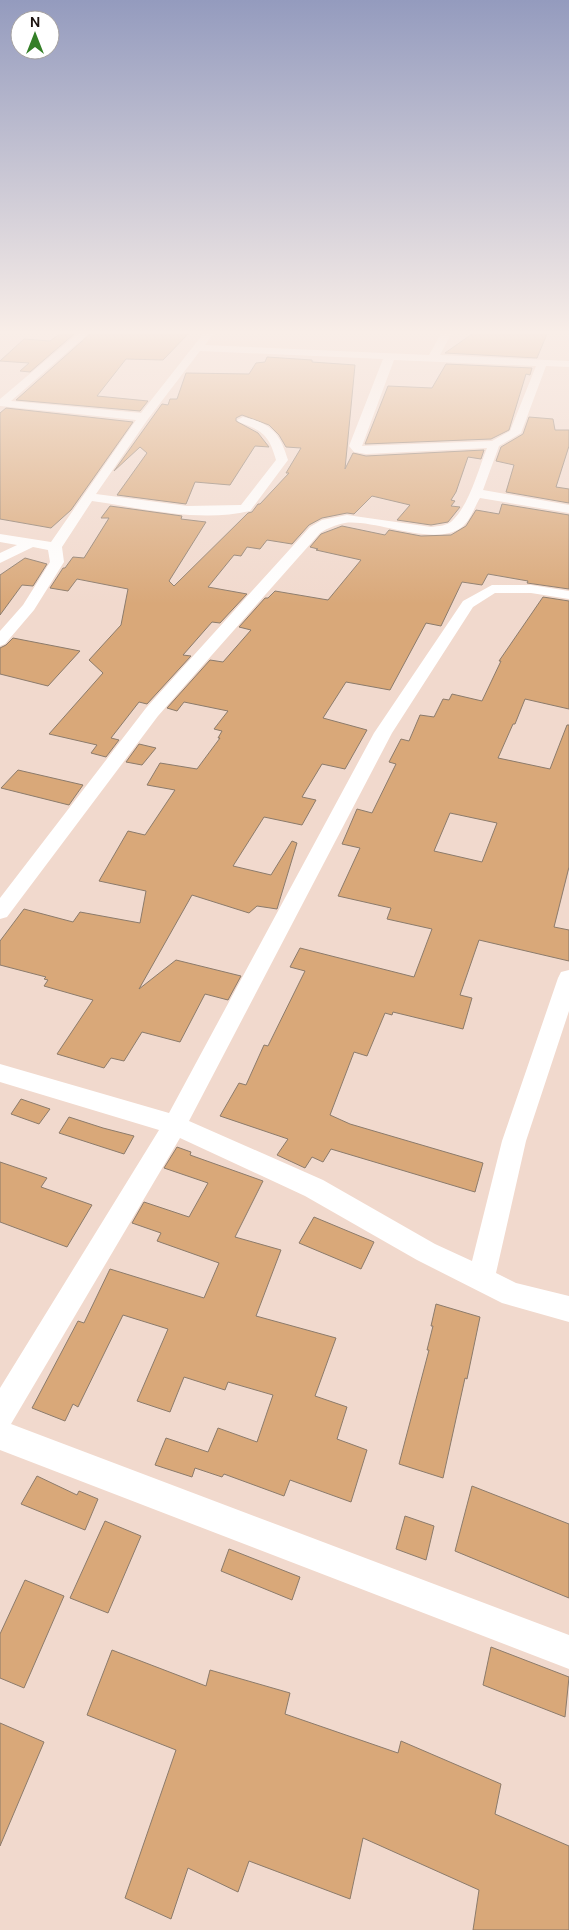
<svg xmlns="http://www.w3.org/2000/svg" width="569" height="1930" font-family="'DM Sans',sans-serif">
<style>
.building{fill:#d9a879;stroke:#8c7b6b;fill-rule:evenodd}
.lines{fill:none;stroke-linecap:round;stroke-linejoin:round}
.minor{fill:#fff;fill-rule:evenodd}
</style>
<rect width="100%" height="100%" fill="#f1d9cd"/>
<path class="building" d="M60,334H74L30,372L20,371L29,363L0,361L24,339L50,341Z
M90,334H188L163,360L126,359L97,396L148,401L140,411L16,400Z
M472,334H547L537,358L445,353Z
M267,357L312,360V362L355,365L345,469L353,453L366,456L484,450L481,459L468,457L456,492L451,500L455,501L451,506L460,507L448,522L431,525L397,520L410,505L372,496L354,514L347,513L322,518L309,525L292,544L267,540L260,549L247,547L241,556L234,555L208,587L247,594L220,623L212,622L183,655L191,656L147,704L139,702L111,738L119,740L106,757L91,753L97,745L49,734L103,673L89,660L121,625L128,589L77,579L68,591L50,588L63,568H65L73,557L84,558L109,518H101L110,506L182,516L181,519L206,522L169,581L174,586L248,513L252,512L258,504H260L289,473H286L301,448L286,447L279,435L269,425L242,415L236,418V421L258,433L269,447L255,446L230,485L195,482L186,504L117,495L147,453L140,447L114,471L162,404L168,405L170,399H177L186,373L249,374L256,363L265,362Z
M446,364L532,368L530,375L526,374L509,430L491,439L365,444L388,386L432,388Z
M6,408L133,422L71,510L51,528L0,519V413Z
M529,417L553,419L555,430H569V446L556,487L569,489V503L506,492L514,465L496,461L501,447L523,434Z
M502,504L569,515V589L527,583L528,581L488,574L482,585L462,582L441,626L426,623L390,690L346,682L323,718L367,730L345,769L322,764L302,797L316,800L302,825L264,817L233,866L271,875L292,841L297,843L277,909L257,906L249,913L192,895L139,989L176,960L241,976L228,1000L205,994L180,1042L142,1032L124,1061L111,1058L104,1068L57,1054L93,1000L44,986L48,980L44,979L46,977L0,965V941L24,909L73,922L80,912L140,923L146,891L99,881L128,831L145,835L175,790L147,785L160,763L197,769L220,738H218L222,731L214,729L228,711L184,702L177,711L167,708L210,660L223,662L251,630L239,627L265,598H268L275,591L328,600L361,560L316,550L318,549L310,547L321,534L342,526L385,535L389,530L421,536L451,535L466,526L476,510L499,514Z
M25,558L47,564L33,586L22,585L0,615V575Z
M543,597L569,601V709L525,699L515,724H513L498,758L550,769L567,725H569V867L554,927L569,930V961L479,940L460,995L472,998L463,1029L393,1012L392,1015L385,1013L367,1056L354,1052L330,1115L350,1124L483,1163L475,1192L331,1149L323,1162L312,1157L305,1168L277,1155L288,1139L220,1116L239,1083L246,1085L264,1045L268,1046L305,971L290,967L300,948L414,977L432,929L387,919L391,908L338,896L360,848L342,844L357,809L372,813L396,764L389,762L401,739L409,741L420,715L434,717L443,699L449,700L452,694L482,701L501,661H499ZM450,813L497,823L482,862L434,851Z
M13,638L80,651L48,686L0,674V648L6,645Z
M139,744L156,748L142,765L126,762Z
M18,770L83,785L69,805L1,788Z
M21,1099L50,1109L39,1124L11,1114Z
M69,1117L103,1128L134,1136L124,1154L59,1133Z
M177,1147L191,1152L190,1155L263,1181L235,1237L281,1250L256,1316L336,1338L315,1396L347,1407L337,1439L367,1450L351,1502L290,1480L284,1496L224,1474L222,1477L195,1468L192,1477L155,1465L166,1438L208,1452L218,1428L257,1442L273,1395L228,1382L225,1390L184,1377L170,1412L137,1401L168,1329L123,1315L78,1407L73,1404L65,1421L32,1408L78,1321L84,1323L110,1269L204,1298L219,1263L157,1241L161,1233L132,1223L144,1202L189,1217L208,1183L164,1168Z
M0,1162L47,1178L41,1187L92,1205L67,1247L0,1222Z
M314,1217L374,1242L361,1269L299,1243Z
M436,1304L480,1317L467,1379L465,1378L443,1478L399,1464L429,1350H427L433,1326H431Z
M37,1476L77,1495L79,1491L98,1499L85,1530L21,1504Z
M472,1486L569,1524V1598L455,1551Z
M405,1516L434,1526L426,1560L396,1549Z
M105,1521L141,1536L108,1613L70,1598Z
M229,1549L300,1577L292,1600L221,1571Z
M25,1580L64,1596L24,1688L0,1678V1634Z
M491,1647L569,1677L565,1717L483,1685Z
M112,1650L206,1686L210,1670L290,1693L285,1714L398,1753L401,1741L501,1784L495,1814L569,1846V1930H473L479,1890L363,1838L350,1899L249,1861L238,1892L188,1868L171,1919L125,1898L176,1750L87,1715Z
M0,1723L44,1742L0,1846Z"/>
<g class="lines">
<path class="minor" d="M77,334H88L11,401L141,413L203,334H213L205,345L429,355L441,334H451L440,355L569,361V367L546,366L521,433L499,446L483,490L569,505V513L480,498C475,506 470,521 462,527C435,548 376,519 345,523C335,525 328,528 320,533L158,716L7,917L0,919V898L146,708L310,527L322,520L347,515L431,527C438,526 448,526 453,520C470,503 478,470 487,448L366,454L354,452L349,446L383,359L200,351L148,419L96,494L187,506L241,505L276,460C269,435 263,431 239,422L237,420L243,417C271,423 280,433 288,460L250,511C199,523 142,508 92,501L62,547L64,562L34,610L5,644L0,646V631L23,605L50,562L48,550L33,547L0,563V553L17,545L0,542V534L51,542L136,420L0,406V399ZM394,360L536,366L510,431L492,441L362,446Z
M492,585H531L569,591V599L531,593H495L473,607L392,733L189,1121L323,1180L435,1244L472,1261L502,1141L558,978L561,972L569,970V1011L526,1141L496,1273L516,1283L569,1296V1322L502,1303L417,1260L305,1196L180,1138L11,1424L569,1635V1669L0,1450V1388L159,1130L0,1082V1064L169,1113L374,733L463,601Z"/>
</g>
<linearGradient id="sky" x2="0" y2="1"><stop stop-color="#949bbe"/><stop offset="0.55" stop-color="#f9eee8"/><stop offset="1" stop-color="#f9eee8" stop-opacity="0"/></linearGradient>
<rect width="569" height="604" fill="url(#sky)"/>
<g transform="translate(35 35)"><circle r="24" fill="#ffffff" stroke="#a5a1a0"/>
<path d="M0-4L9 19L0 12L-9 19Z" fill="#347f27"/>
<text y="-8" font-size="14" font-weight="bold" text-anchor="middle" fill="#1d1411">N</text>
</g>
</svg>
